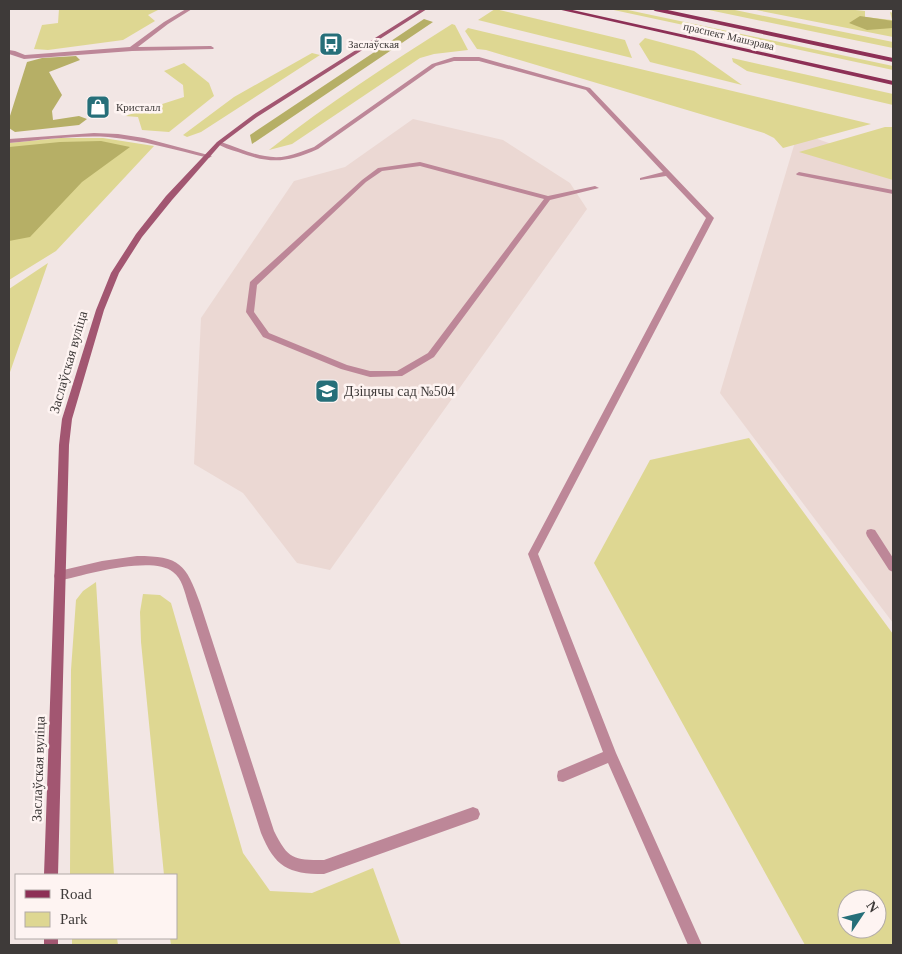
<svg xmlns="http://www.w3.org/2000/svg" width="902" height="954" font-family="'Times New Roman',serif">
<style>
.built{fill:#ebd8d3}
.green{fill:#ded792;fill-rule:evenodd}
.forest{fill:#b6af66}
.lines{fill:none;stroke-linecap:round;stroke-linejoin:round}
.lane{fill:#bd8798;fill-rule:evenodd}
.secondary{fill:#a25671;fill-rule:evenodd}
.primary{fill:#8d3056;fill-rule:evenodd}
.labels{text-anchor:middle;stroke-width:5;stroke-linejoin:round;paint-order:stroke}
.far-street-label{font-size:11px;fill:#3e3a39;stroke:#fef4f2}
.far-poi-label{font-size:11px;fill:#3e3a39;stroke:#fef4f2;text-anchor:start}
.street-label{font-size:14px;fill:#3e3a39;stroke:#fef4f2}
.poi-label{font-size:14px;fill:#3e3a39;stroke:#fef4f2;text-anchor:start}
</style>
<rect width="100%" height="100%" fill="#f2e6e4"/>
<path class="built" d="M413,119L503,140L570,183L587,209L330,570L297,563L243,493L194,464L201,318L294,181L345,167Z
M798,132L893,166V623L720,393Z"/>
<path class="green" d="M59,9H160L148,15L155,21L123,40L48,50L34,49L42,25L58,23Z
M495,9L625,40L632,58L478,20Z
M609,9H623L893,66V70Z
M704,9H730L893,42V48Z
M751,9H846L865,11V17L892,20L890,12L893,13V37Z
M452,24L455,25L468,50L434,54L420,58L292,144L269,150C327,104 389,64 452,24Z
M468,28L871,124L783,148L774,138L764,133L486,50L477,49L465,31Z
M645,38L694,51L742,85L650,62L639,44Z
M312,53L320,55L201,132L187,137L183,135L234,97Z
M732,58L893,94V105L747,71L733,62Z
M184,63L209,83L214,96L169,132L142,130L138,117L125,116L184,97L183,85L164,71Z
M885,127H893V180L799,152Z
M61,138H103L154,146L56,251L9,280V143Z
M48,263L9,375V289Z
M749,438L893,634V945H805L594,563L650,460ZM847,899H877V929H847Z
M96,582L114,875H70L71,670L76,600L83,591Z
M143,594L160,595L171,603L243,853L270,891L312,893L373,868L401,945H171L170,938H176V875H164L141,642L140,612Z
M72,938H117L118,945H72Z"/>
<path class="forest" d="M860,16L893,21V28L867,30L849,23Z
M424,19L433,22L252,144L250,135Z
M76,56L80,60L49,72L62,95L52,111L53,120L79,116L87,119L79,125L15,132L9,128V119L27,62L42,58Z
M101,141L130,147L82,182L30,237L9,241V147L60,142Z"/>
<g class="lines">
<path class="lane" d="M186,9H192L168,24L138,47L211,46L214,48L213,49L132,51L24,59L9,54V50L15,51L25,55L130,47L164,22Z
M454,57H479L590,88L714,218L538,554L616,753L702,945H688L608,763L563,782L558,781L557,776L558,771L603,752L528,554L706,218L666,176L640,180V178L663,172L586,90L479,61H454L436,66L318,149C286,163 271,164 238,152C230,150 222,147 216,143L221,142C242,149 265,161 287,156C296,154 305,150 314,147L432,64Z
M94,133L118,134L144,138L212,156L209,158C176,150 142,140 108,137C75,135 42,140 9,143V139Z
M420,162L548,196L595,186L599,188L550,200L434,357L402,376L370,377L341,369L263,337L246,312L250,282L362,180L378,168ZM420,166L544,199L428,353L397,371H370L347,365L269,333L254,312L257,285L366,182L382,171Z
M799,172L893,190V194L797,175L796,174Z
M871,529L875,530L893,558V572L889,570L867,536L866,533L867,530Z
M137,556C180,556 186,564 200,603L274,831C288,859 293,860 324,860L473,807L478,809L480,814L478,819L324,874C288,874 275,867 261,833L188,603C185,593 182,578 173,572C152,555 84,575 59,581L55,579L54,576L55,573L59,571L102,561Z"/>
<path class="secondary" d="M421,9H427L257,117L221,144L172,200L142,237L119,273L104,310L72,419L69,445L58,875H44L59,445L62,419L96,310L111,273L136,234L166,196L217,142L253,115Z
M44,938H58V945H44Z"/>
<path class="primary" d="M557,9H568L893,81V85Z
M652,9H663L893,58V62L655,11Z"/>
</g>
<defs>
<g id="bus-square" transform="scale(1.25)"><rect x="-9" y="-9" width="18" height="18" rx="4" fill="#266f79" stroke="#fef4f2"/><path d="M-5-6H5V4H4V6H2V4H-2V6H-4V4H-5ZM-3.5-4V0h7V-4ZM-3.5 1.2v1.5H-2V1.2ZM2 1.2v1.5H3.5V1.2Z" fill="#fff"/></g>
<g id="shop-square" transform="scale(1.25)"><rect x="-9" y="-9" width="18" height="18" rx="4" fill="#266f79" stroke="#fef4f2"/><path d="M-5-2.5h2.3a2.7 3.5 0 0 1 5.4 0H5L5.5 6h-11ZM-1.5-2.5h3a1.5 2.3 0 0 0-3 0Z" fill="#fff"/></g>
<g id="school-square" transform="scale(1.25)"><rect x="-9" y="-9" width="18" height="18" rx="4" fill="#266f79" stroke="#fef4f2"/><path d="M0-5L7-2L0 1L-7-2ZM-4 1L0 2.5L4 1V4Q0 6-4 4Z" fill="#fff"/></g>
</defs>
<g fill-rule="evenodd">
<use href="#bus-square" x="331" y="44"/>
<use href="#shop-square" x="98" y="107"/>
<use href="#school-square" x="327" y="391"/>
</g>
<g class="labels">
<g class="far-street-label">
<text transform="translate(729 36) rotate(13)" y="4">праспект Машэрава</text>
</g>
<g class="far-poi-label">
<text x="348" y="48">Заслаўская</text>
<text x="116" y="111">Кристалл</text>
</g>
<g class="street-label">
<text transform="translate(68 362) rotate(-74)" y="5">Заслаўская вуліца</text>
<text transform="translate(38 769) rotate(-88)" y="5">Заслаўская вуліца</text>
</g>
<g class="poi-label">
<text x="344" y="396">Дзіцячы сад №504</text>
</g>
</g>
<rect width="902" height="954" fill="none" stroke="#3e3a39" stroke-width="20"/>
<rect x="15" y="874" width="162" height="65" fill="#fef4f2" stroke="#b1aaa8"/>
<rect x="25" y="890" width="25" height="8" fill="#8d3056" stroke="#b1aaa8"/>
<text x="60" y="899" font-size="15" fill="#3e3a39">Road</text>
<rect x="25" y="912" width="25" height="15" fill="#ded792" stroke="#b1aaa8"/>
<text x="60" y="924" font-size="15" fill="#3e3a39">Park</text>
<g transform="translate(862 914) rotate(55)"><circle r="24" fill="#fef4f2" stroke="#b1aaa8"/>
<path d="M0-4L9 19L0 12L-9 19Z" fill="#266f79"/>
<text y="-8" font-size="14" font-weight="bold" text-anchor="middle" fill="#3e3a39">N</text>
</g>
</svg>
